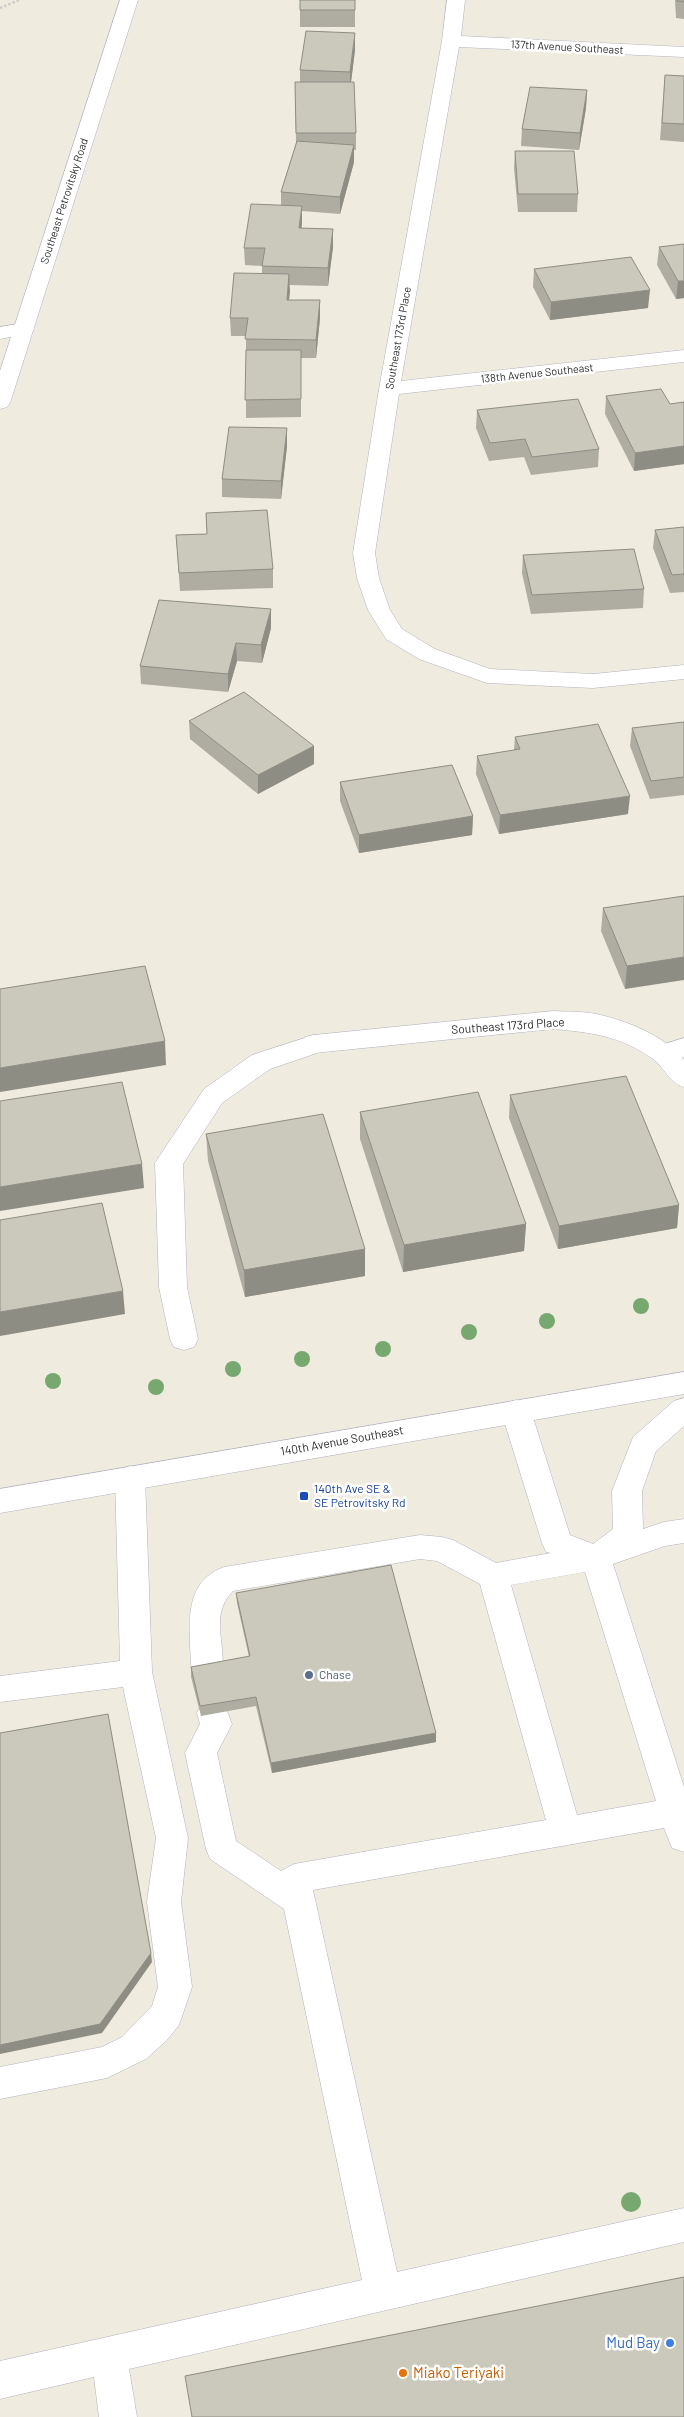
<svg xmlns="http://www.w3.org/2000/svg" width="684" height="2417" font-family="Barlow,sans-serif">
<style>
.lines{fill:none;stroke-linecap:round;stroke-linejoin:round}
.lane-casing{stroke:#b2b2c1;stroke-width:1}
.street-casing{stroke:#b2b2c1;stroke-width:1}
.secondary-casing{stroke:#b2b2c1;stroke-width:1}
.path{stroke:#cdcdcd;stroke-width:2.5;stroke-dasharray:2.5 2;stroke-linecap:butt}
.lane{fill:#fff;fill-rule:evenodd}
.street{fill:#fff;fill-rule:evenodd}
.secondary{fill:#fff;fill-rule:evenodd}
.tree{fill:#77a86f}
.wall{fill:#afada2}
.shaded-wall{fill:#8e8d84}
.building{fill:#cbc9bc;stroke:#8e8d84}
.transit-dot{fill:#1a4fb4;stroke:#fff;stroke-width:2}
.service-dot{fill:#5c6f8a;stroke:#fff;stroke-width:2}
.shop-dot{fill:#3f7fe0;stroke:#fff;stroke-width:2}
.food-dot{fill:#e8710a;stroke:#fff;stroke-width:2}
.labels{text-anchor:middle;stroke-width:5;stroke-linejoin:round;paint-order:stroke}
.far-street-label{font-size:11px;fill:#2d2d2d;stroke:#fff}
.street-label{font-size:12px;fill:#2d2d2d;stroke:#fff}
.transit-label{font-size:12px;fill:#164399;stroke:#fff;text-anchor:start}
.service-label{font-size:12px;fill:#4e5e75;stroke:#fff;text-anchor:start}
.near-shop-label{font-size:15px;fill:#366cbe;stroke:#fff;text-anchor:end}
.near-food-label{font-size:15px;fill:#c56008;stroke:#fff;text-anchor:start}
</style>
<rect width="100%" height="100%" fill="#efebde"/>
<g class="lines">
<g class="lane-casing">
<path id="lane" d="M24,323L31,325L34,329L31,333L0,339V327Z
M314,1035L323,1037L327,1044L323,1051L270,1069L222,1103L183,1164L187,1287L198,1339L194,1347L184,1350L174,1347L170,1339L159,1287L155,1163L204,1089L252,1055Z
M684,1038V1057L664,1063L655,1061L651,1054L655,1047Z
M684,1398V1426L656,1451L642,1491L643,1529L664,1522L684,1519V1543L665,1546L613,1564L684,1787V1852L672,1848L664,1828L313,1890L397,2272L684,2208V2242L129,2369L137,2417H99L94,2377L0,2399V2361L362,2280L284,1909L210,1859L206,1849L185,1753L200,1724L197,1713L202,1703L213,1699L224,1703L232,1724L217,1753L236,1841L281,1871L294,1864L546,1820L480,1584L437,1561L420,1559L233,1591C205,1619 233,1653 218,1683L207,1687L196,1683C190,1671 191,1659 190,1645C189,1614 188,1580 224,1567L420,1535L442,1537L453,1540L496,1563L551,1553L546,1552L542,1543L501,1411L506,1403L516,1400L526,1403L531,1411L570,1535L593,1544L613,1529L612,1491L633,1437L674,1401ZM585,1572L656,1801L577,1815L511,1585Z
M130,1466L141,1470L145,1478L152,1672L188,1838L181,1902L192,1987L179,2025L167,2040L146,2059L107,2078L0,2099V2067L102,2047L122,2037L152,2006L158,1987L147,1902L156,1838L123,1687L0,1702V1676L120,1661L115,1478L119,1470Z"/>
</g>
<g class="street-casing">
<path id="street" d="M447,0H465L461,36L684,47V57L459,47L401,381L684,350V362L399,394L375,553L379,578L390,610L402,629L435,649L490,669L593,674L684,665V679L593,688L487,683L419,659L386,639L383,634L368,610L357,578L353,553L379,389L442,41Z
M553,1011C567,1012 582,1011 596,1014C628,1021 663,1035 684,1060V1087C669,1083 665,1068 653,1059C621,1036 590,1032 553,1029L314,1053L305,1051L301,1044L305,1037L314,1035Z"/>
</g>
<g class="secondary-casing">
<path id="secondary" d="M120,0H138L10,403L7,407L0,409V371Z
M684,1372V1394L0,1513V1489Z"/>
</g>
<path class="path" d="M0,8L19,0"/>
<use href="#lane" class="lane"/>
<use href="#street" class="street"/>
<use href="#secondary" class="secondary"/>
</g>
<g class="tree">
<circle cx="641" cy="1306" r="8"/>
<circle cx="547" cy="1321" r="8"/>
<circle cx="469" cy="1332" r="8"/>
<circle cx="383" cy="1349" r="8"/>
<circle cx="302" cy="1359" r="8"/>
<circle cx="233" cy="1369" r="8"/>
<circle cx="53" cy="1381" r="8"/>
<circle cx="156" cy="1387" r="8"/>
<circle cx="631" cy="2202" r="10"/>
</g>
<path class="wall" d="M300,0H355V27H300Z
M675,0H684V19L676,18Z
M355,50L351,82L356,133V150H354V162L340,214L302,211L301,228L333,247L328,286L289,285V300H320V318L316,358H301V417L246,418V336H231L230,318L262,274V266L245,265L244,248L281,205V192L296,143L295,82H300V70Z
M665,75L684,76V142L660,140Z
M587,90L586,108L579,150L521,146L522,129Z
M515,151L578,194L577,212H518L514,168Z
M684,244V298L676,299L657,265L659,247Z
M534,269L648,308L550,320L533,287Z
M606,396L670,404L684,402V464L634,471L605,414Z
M477,410L599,449L598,467L531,475L524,457L489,461L476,428Z
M287,446L281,499L222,497V479Z
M206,513L273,569V588L180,591L176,535L207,534Z
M684,527V592L670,593L653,548L655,530Z
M523,555L644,589L643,608L531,614L522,573Z
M271,628L262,663L237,661L228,692L141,684L140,666Z
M189,721L314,746V764L258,794L190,739Z
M684,722V795L650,799L630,746L632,728Z
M515,737L628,814L499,834L476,774L477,756L514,750Z
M340,782L473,816L472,835L359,853L340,801Z
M684,896L625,989L601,931L603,908Z
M510,1095L679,1205L677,1228L558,1249L509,1118Z
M360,1112L526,1224L524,1251L403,1272L360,1139Z
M206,1134L365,1249V1276L245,1297L208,1161Z
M236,1593L436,1742L272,1773L256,1706L201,1716L191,1677V1667L249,1657L237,1603Z"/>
<path class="shaded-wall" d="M355,33V50L350,90V72Z
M587,90L586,108L579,150L580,133Z
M354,145V162L340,214V197Z
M302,206V224L299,246V228Z
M333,229V247L328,286V268Z
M289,274L290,292L287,318V300Z
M678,281H684V298L676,299Z
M650,290L648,308L550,320L551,302Z
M320,300V318L316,358V340Z
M287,428V446L281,499V481Z
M684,446V464L634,471L635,453Z
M271,609V628L262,663L261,645Z
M236,643L237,661L228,692V674Z
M314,746V764L258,794V775Z
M630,796L628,814L499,834L500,815Z
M473,816L472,835L359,853V835Z
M684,957V980L625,989L627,966Z
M165,1041L166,1065L0,1092V1068Z
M142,1164L144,1188L0,1211V1187Z
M679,1205L677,1228L558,1249L559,1226Z
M526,1224L524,1251L403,1272L404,1245Z
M365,1249V1276L245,1297L244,1270Z
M123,1291L125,1314L0,1336V1312Z
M436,1733V1742L272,1773L271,1763Z
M151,1953L152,1962L102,2033L0,2054V2045Z"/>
<path class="building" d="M300,0H355V10H300Z
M677,0H684V2L677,1Z
M306,31L355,33L350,72L300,70Z
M665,75L684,76V124L662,123Z
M295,82H354L356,133H296Z
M530,87L587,90L580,133L522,129Z
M297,141L354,145L340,197L281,192Z
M515,151H574L578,194H518Z
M251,204L302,206L299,228L333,229L328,268L262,266L265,248H244Z
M684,244V281H678L659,247Z
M631,257L650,290L551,302L534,269Z
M234,273L289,274L287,300H320L316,340L245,339L248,318H230Z
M246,350H301V399L245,400Z
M661,389L670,404L684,402V446L635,453L606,396Z
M578,399L599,449L532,457L525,439L490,443L477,410Z
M229,427L287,428L281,481L222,479Z
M267,510L273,569L179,573L176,535L207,534L206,513Z
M684,527V574L672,575L655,530Z
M634,549L644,589L532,595L523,555Z
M159,600L271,609L261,645L236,643L228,674L140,666Z
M244,692L314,746L258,775L189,721Z
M684,722V777L651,781L632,728Z
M598,724L630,796L500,815L477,756L520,749L515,737Z
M452,765L473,816L359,835L340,782Z
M684,896V957L627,966L603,908Z
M145,966L165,1041L0,1068V989Z
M626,1076L679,1205L559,1226L510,1095Z
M122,1082L142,1164L0,1187V1101Z
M478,1092L526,1224L404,1245L360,1112Z
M323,1114L365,1249L244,1270L206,1134Z
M102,1203L123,1291L0,1312V1220Z
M391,1565L436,1733L271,1763L256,1697L200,1706L191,1667L250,1656L236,1593Z
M108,1714L151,1953L100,2024L0,2045V1733Z
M684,2277V2417H192L185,2376Z"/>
<rect class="transit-dot" x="299" y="1491" width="10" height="10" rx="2.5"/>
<circle class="service-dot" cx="309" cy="1675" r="5"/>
<circle class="shop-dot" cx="670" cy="2343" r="5"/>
<circle class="food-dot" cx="403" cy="2373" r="5"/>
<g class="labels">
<g class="far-street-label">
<text transform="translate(567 47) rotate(3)" y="4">137th Avenue Southeast</text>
<text transform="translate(64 201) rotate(-72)" y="4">Southeast Petrovitsky Road</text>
<text transform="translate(398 338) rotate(-80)" y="4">Southeast 173rd Place</text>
<text transform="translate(537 373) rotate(-6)" y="4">138th Avenue Southeast</text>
</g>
<g class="street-label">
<text transform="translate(508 1026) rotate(-4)" y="4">Southeast 173rd Place</text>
<text transform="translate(342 1441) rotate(-10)" y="4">140th Avenue Southeast</text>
</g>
<g class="transit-label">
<text x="314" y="1493">140th Ave SE &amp;<tspan x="314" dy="14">SE Petrovitsky Rd</tspan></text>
</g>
<g class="service-label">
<text x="319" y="1679">Chase</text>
</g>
<g class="near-shop-label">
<text x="660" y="2348">Mud Bay</text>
</g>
<g class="near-food-label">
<text x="413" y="2378">Miako Teriyaki</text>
</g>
</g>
</svg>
